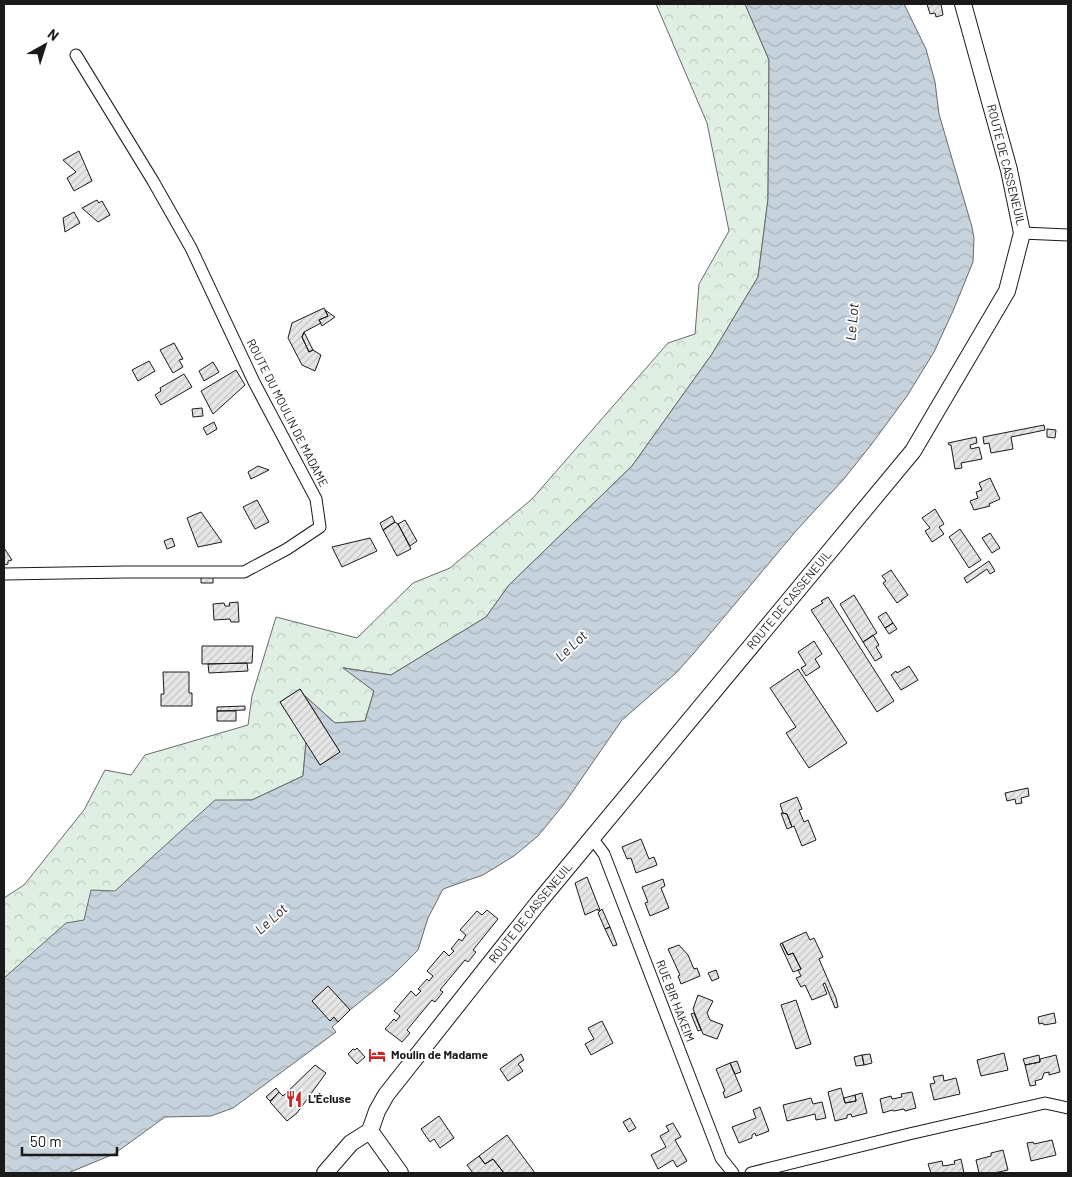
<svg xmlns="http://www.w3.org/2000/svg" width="1072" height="1177" font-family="Barlow,sans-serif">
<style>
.forest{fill:url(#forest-crowns);stroke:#6a6a6a}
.water{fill:url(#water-waves);stroke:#6a6a6a}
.building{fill:url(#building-hatch);stroke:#1a1a1a}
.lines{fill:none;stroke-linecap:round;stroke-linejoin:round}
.street-casing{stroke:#1a1a1a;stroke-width:13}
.secondary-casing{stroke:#1a1a1a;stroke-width:18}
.street{stroke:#fff;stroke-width:11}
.secondary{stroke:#fff;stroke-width:16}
.labels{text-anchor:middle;stroke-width:4;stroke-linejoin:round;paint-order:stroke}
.street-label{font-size:12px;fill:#1a1a1a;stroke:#fff}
.poi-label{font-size:12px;font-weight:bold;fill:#1a1a1a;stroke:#fff;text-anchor:start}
.water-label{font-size:14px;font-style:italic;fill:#1a1a1a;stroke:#fff}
</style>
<defs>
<pattern id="forest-crowns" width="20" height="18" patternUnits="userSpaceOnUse" patternTransform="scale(1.25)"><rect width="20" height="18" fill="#e0efe3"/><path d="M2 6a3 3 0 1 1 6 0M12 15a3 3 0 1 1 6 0" fill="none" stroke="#c0ccc2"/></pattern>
<pattern id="water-waves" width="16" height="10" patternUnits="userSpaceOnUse" patternTransform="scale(1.25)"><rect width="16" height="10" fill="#c6d2dc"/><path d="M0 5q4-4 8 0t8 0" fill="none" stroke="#aab4bc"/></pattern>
<pattern id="building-hatch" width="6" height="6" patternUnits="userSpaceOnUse" patternTransform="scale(1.25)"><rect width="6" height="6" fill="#e6e6e6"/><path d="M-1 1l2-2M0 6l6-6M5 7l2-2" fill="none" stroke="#c5c5c5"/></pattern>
</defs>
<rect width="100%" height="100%" fill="#fff"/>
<path class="forest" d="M656,4H745L769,60L768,199L758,277L712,354L632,466L509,585L486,617L391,675L344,668L374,691L365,721L335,723L305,696L300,689L280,702L306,742L303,776L252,800L215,801L84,920L4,978V898L24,885L84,810L105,770L131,775L145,755L248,725L252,696L276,617L357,638L413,583L450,568L532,499L668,343L695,334L699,284L729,231L707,123Z"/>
<path class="water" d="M745,4H904L926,49L935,82L939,114L972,227L974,238L973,262L953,311L934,352L907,396L871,445L843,480L795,532L694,653L676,673L622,720L564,804L538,836L514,856L483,875L443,889L428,918L418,950L393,975L350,1010L328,987L312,1001L330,1020L334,1017L338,1022L332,1027L336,1032L233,1108L211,1116L165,1117L114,1154L68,1173H4V978L66,923L84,920L91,890L115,891L215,800H252L303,776L306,742L320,765L340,752L305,696L335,723L365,721L374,691L343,668L391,675L486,617L509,585L632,466L712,354L758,277L768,199L769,60Z"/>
<path class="building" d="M927,4H941L943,15L936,17L935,13L930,14Z
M79,151L92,181L74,191L67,178L76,172L63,160Z
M97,200L99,203L102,201L110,215L98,222L82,208Z
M74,212L80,223L65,232L63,218Z
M324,308L328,316L319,320L321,323L304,332L302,337L309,352L313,350L321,355L315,371L302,365L288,338L292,323Z
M325,310L335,317L322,326L319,320L328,316Z
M304,332L313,350L309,352L302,337Z
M174,343L183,359L179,360L183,367L173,373L160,350Z
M149,361L155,371L138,381L132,370Z
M213,362L219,372L204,381L199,371Z
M236,370L245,385L213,414L201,391Z
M184,374L192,387L161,405L155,395L161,391L160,388Z
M202,408L203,416L193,417L192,409Z
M214,422L217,429L207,435L203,428Z
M1044,425L1045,430L1011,437L1013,449L991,453L989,443L984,444L983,437Z
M1047,429L1056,430L1055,438L1047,437Z
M976,437L977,443L970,445L971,449L979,447L982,459L961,463L962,468L955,469L951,445H949L948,443Z
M258,466L269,470L251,479L248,472Z
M990,478L1000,499L989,504L990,506L974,510L970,501L978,498L976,492L982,490L979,483Z
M257,500L269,522L255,529L243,507Z
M935,509L944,524L939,527L944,534L932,542L925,531L930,528L922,518Z
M201,512L222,542L198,547L187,518Z
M392,516L395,522L383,530L380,523Z
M405,520L417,541L410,546L398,524Z
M395,522L398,524L411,549L397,556L383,530Z
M960,529L981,560L969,568L949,537Z
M990,533L1000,548L992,553L982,538Z
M172,538L175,546L167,549L164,541Z
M370,538L377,551L342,567L332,547Z
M4,548L12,560L8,561V564L4,565Z
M989,561L995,571L990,574L987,569L967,583L964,578Z
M891,570L908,595L897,603L883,583L886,581L882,576Z
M201,577H213V583H201Z
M854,595L877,633L863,642L840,604Z
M828,597L894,701L877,712L811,610L823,603L821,601Z
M238,602L239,622H231L230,619L214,620L213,604L224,603L225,606H230L229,603Z
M886,612L893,623L885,628L878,617Z
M893,623L897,629L889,634L885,628Z
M873,635L879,645L876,647L882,657L875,661L863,642Z
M814,641L822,654L815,659L820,667L806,676L801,668L806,665L798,652Z
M202,646H253L252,663L202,664Z
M247,663L248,671L209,673L208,664Z
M909,666L918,680L901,690L891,675L896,671L897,673Z
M798,669L847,743L809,768L786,733L796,727L770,688Z
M163,672H189V693H192V706H161V694H164Z
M300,689L340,752L320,765L280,702Z
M245,706V710L217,711V707Z
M217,711H236V721H217Z
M1028,788L1029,796L1021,798L1022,803L1016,804L1015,799L1007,801L1005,793Z
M797,797L802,809L799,810L804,822L808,820L816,840L802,846L794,826L792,827L787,814L783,813L780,804Z
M781,813L787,814L792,827L787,829Z
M641,839L649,859L654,857L657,865L636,873L631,858L627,859L622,847Z
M587,877L600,910L598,911V909L585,915L575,883Z
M663,879L665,886L661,888L669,908L650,916L645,903L648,902L642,887Z
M602,909L610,927L605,929L598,913Z
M487,910L498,919L473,950L476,952L468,962L465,960L440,990L443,992L435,1002L432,1000L407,1030L410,1033L402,1042L385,1029L394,1019L396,1021L400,1016L394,1011L411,991L416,996L421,991L418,989L427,979L429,981L433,976L427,971L444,951L449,956L454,951L451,949L459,939L462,941L466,935L460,930L477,911L482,915Z
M610,927L617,945L613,946L605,929Z
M806,932L810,940L814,938L823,957L819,959L836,998L838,1007L835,1008L825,983L823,984L827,994L812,1000L805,985L801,987L796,978L801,976L798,970L801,969L793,953L788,955L782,943Z
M782,943L788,955L793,953L801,969L793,972L780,944Z
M679,945L688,955L694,969L697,968L700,976L681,984L678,976L680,975L668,949Z
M716,970L719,978L712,981L708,973Z
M328,986L350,1010L338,1022L334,1017L330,1021L312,1001Z
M698,995L713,1001L707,1013L710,1020L723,1025L717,1039L703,1034L693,1009Z
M796,1000L811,1044L796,1049L781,1005Z
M694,1013L701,1030L698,1031L691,1014Z
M1054,1013L1056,1023L1044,1025L1043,1023L1039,1024L1038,1017Z
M602,1021L613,1043L591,1055L585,1044L594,1039L588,1028Z
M357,1048L365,1057L357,1064L348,1054L353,1049L355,1050Z
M1004,1053L1008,1070L981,1076L977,1060Z
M521,1054L524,1060L518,1064L523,1071L508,1081L500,1069Z
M870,1054L872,1063L864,1065L862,1055Z
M862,1055L864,1065L856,1066L854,1057Z
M1039,1055L1040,1062L1025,1065L1023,1059Z
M1056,1055L1060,1072L1049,1075V1072L1044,1073L1042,1079L1035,1081L1036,1085L1030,1086L1025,1065L1040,1062V1059Z
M737,1061L741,1072L735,1074L730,1063Z
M730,1063L742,1091L725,1098L723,1092L725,1091L716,1069Z
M315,1065L326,1073L297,1113L287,1121L270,1102L279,1092L283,1096Z
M943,1075L944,1081L956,1078L960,1094L934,1100L930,1084L935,1083L933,1077Z
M276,1088L279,1092L270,1101L266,1097Z
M841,1088L845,1103L856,1101L855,1095L862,1093L867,1113L852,1117L851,1114L847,1115V1118L835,1121L828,1092Z
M912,1092L916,1108L905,1111L904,1109L894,1111L892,1110L883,1113L880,1099L891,1096L892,1099L902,1097L901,1094Z
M855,1095L856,1101L845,1103L844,1098Z
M811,1098L813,1104L822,1102L826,1118L816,1120L815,1114L787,1121L783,1105Z
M760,1107L769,1131L756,1136L755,1133L752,1135V1138L739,1143L732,1127L756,1118L753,1110Z
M439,1116L454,1138L440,1148L434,1139L430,1142L421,1129Z
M630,1118L636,1128L629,1132L623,1122Z
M673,1123L681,1137L675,1140L687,1161L677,1167L673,1160L658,1169L651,1155L666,1147L660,1136L669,1131L666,1126Z
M507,1135L535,1173H504L493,1159L485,1164L479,1156Z
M1052,1140L1056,1155L1031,1161L1027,1143L1033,1142L1034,1144Z
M1003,1150L1008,1170L994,1173H979L976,1160L991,1156V1153Z
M479,1156L485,1164L493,1159L504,1173H473L467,1165Z
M961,1159L964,1173H931L928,1164L942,1161L943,1166L955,1164L954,1161Z"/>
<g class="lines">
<g class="street-casing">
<path id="street" d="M1022,233L1068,235
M4,574L125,572H244L287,549L320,527L316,499L254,382L191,248L153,181L76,55
M592,838L604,854L721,1158L733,1173
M751,1173L909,1134L1045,1103L1068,1108"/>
</g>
<g class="secondary-casing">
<g id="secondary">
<path id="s1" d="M370,1131L377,1111L386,1095L538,903L913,451L1007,291L1022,233L1009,170L963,4"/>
<path d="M370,1131L400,1173"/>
<path d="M325,1173L351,1143L370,1131"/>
</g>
</g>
<use href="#street" class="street"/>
<use href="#secondary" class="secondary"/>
</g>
<defs>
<g id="hotel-bare" transform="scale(1.35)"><path d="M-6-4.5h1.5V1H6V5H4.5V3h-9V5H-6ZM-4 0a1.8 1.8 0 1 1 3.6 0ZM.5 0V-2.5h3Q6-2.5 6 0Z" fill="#c62828" stroke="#fff" stroke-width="2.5" paint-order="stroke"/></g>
<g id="restaurant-bare" transform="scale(1.35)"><path d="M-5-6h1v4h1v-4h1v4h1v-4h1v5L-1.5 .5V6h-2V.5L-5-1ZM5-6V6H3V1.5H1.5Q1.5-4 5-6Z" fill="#c62828" stroke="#fff" stroke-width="2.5" paint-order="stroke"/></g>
</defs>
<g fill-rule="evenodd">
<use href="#hotel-bare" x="377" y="1055"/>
<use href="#restaurant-bare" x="294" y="1099"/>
</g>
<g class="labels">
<g class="street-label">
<text transform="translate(1006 165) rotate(76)" y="4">ROUTE DE CASSENEUIL</text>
<text transform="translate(287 413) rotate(63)" y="4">ROUTE DU MOULIN DE MADAME</text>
<text dy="4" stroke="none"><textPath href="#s1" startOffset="678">ROUTE DE CASSENEUIL</textPath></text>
<text dy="4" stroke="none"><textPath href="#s1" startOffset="272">ROUTE DE CASSENEUIL</textPath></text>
<text transform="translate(675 1001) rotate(69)" y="4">RUE BIR HAKEIM</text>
</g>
<g class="poi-label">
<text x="391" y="1059">Moulin de Madame</text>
<text x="308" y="1103">L'Écluse</text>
</g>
<g class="water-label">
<text transform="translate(852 322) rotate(-85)" y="5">Le Lot</text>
<text transform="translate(571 646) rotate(-43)" y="5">Le Lot</text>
<text transform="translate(271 919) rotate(-42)" y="5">Le Lot</text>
</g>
</g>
<rect width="1072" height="1177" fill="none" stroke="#1a1a1a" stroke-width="10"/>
<g transform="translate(45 45) rotate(39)" stroke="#ffffff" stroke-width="4" paint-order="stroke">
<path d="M0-4L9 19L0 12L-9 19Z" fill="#1a1a1a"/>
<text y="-8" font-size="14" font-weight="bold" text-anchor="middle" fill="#1a1a1a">N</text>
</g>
<path d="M22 1147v8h95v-8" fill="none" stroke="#1a1a1a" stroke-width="2.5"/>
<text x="30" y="1147" font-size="15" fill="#1a1a1a" stroke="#ffffff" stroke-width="4" paint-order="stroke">50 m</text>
</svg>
